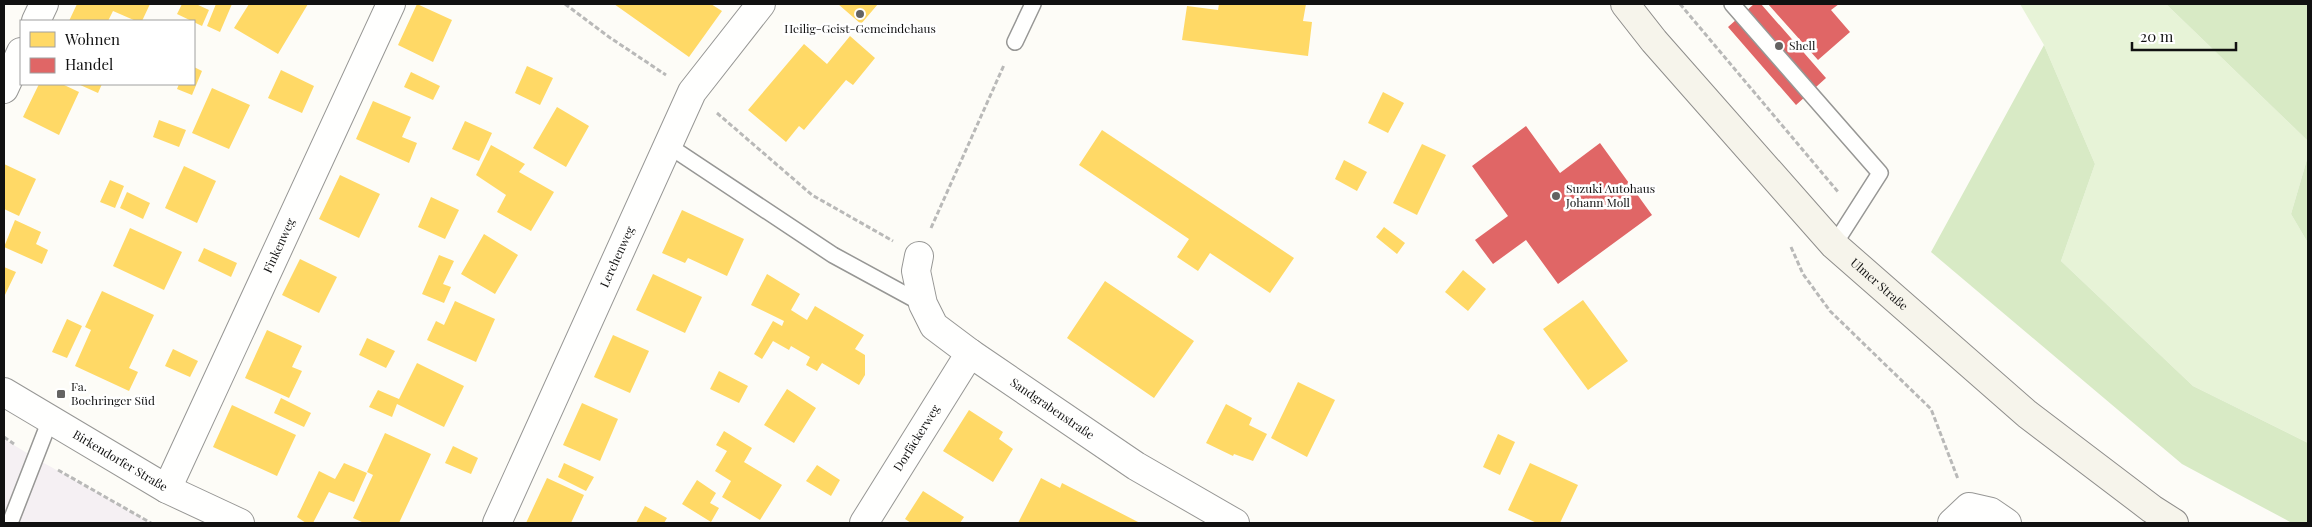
<svg xmlns="http://www.w3.org/2000/svg" width="2312" height="527" font-family="'Playfair Display',serif">
<style>
.industrial{fill:#f5f0f3}
.green{fill:#e7f3d7}
.forest{fill:#d8eac5}
.homes{fill:#ffd966}
.shops{fill:#e06666}
.lines{fill:none;stroke-linecap:round;stroke-linejoin:round}
.service-casing{stroke:#979795;stroke-width:18}
.minor-casing{stroke:#979795;stroke-width:30}
.tertiary-casing{stroke:#979795;stroke-width:30}
.secondary-casing{stroke:#8e8d8b;stroke-width:30}
.path{stroke:#b9b9b8;stroke-width:3;stroke-dasharray:5 2.5;stroke-linecap:butt}
.service{stroke:#fffffe;stroke-width:15}
.minor{stroke:#fffffe;stroke-width:28}
.tertiary{stroke:#fffffe;stroke-width:28}
.secondary{stroke:#f6f4eb;stroke-width:28}
.poi-dot{fill:#646362;stroke:#fff;stroke-width:2}
.labels{text-anchor:middle;stroke-width:5;stroke-linejoin:round;paint-order:stroke}
.poi-label{font-size:12px;fill:#111;stroke:#fff;text-anchor:start}
.street-label{font-size:12px;fill:#111;stroke:#fff}
</style>
<rect width="100%" height="100%" fill="#fdfcf7"/>
<path class="industrial" d="M4,439L35,458L151,523H4Z"/>
<path class="green" d="M2020,4H2166L2308,141V156L2291,214L2308,243V443L2193,386L2061,261L2095,164L2044,45Z"/>
<path class="forest" d="M2166,4H2308V141Z
M2044,45L2095,164L2061,261L2193,386L2308,443V523H2292L2182,464L1931,252Z
M2308,156V243L2291,214Z"/>
<path class="homes" d="M77,4H150L142,21H136L113,11L108,21H69Z
M182,4H196L209,10L202,26L177,14Z
M216,4H232L220,32L207,26Z
M249,4H308L278,54L234,28Z
M417,4L452,20L433,62L398,45Z
M614,4H711L722,11L689,57Z
M838,4H878L861,24Z
M1219,4H1306L1303,21L1312,22L1308,56L1182,40L1187,6L1218,10Z
M850,36L875,58L853,85L846,80L804,130L799,126L786,142L748,110L804,44L827,64Z
M527,66L553,78L540,105L515,93Z
M194,67L202,71L192,95L177,89L179,84H194Z
M281,70L314,86L302,113L268,98Z
M411,72L440,86L433,100L404,87Z
M39,84H62L79,92L59,135L23,117Z
M78,84H102L98,93Z
M212,88L250,105L229,149L192,133Z
M1383,92L1404,103L1388,133L1368,123Z
M373,101L411,117L402,137L417,143L409,163L356,139Z
M557,107L589,126L566,167L533,148Z
M159,120L186,130L179,147L153,137Z
M465,121L492,133L479,161L452,149Z
M1102,130L1294,258L1270,293L1210,253L1198,271L1177,257L1189,239L1079,165Z
M1422,144L1446,155L1417,215L1393,203Z
M491,145L525,164L519,172L554,192L531,231L497,212L506,195L476,175Z
M1344,160L1367,172L1357,191L1335,179Z
M4,164L36,179L19,216L4,209Z
M184,166L216,181L197,223L165,208Z
M340,175L380,194L359,238L319,219Z
M110,180L124,186L115,208L100,202Z
M127,192L150,203L143,219L120,208Z
M431,197L459,210L445,239L418,227Z
M682,210L744,239L727,276L688,258L685,263L662,253Z
M15,220L41,232L36,244L48,250L42,264L4,247Z
M1384,227L1405,243L1397,254L1376,237Z
M130,228L182,252L164,290L113,266Z
M484,234L518,255L495,294L461,274Z
M204,248L237,263L231,277L198,261Z
M439,255L454,261L443,284L451,287L444,303L422,294Z
M300,259L337,277L319,313L282,295Z
M4,267L16,272L4,297Z
M1463,270L1486,289L1468,311L1445,292Z
M653,274L702,297L685,333L636,310Z
M767,274L800,294L791,310L807,320L815,306L864,335L855,349L865,355V375L859,385L822,363L817,371L806,365L810,357L791,346L789,350L773,341L762,359L754,354L773,321L782,326L784,321L751,305Z
M1105,281L1194,341L1154,398L1067,338Z
M102,291L154,315L129,368L138,372L129,391L75,366L91,330L85,327Z
M1583,300L1628,361L1588,390L1543,329Z
M455,301L495,319L476,362L427,340L436,321L444,325Z
M67,319L82,326L67,358L52,352Z
M267,330L302,346L292,367L302,371L289,398L245,378Z
M613,335L649,351L630,393L594,377Z
M367,338L395,351L386,368L359,355Z
M173,349L198,361L190,377L165,366Z
M417,363L464,386L444,427L397,404L392,417L369,407L378,390L399,399Z
M719,371L748,386L739,403L710,389Z
M1298,382L1335,400L1307,457L1271,438Z
M787,389L816,408L794,443L764,425Z
M281,398L311,413L304,427L274,413Z
M582,403L618,419L600,461L563,445Z
M1226,404L1252,418L1249,425L1267,434L1253,461L1234,454L1233,456L1206,443Z
M232,405L296,435L277,476L213,447Z
M969,410L1003,432L999,439L1013,449L993,482L943,451Z
M724,431L752,448L744,462L782,485L760,520L722,497L731,481L715,471L727,451L716,445Z
M385,433L431,454L399,523H364L353,518L373,475L367,472Z
M1498,434L1515,442L1500,475L1483,467Z
M453,446L478,458L471,474L445,463Z
M344,463L367,473L354,502L329,492L313,523H306L297,517L319,471L335,479Z
M564,463L594,477L586,491L558,477Z
M1530,463L1578,485L1560,523H1537L1508,510Z
M817,465L840,480L831,496L806,481Z
M547,478L584,495L571,523H526Z
M1041,478L1060,488L1062,483L1140,523H1018Z
M697,480L716,493L710,503L719,508L711,522L682,504Z
M923,491L964,517L960,523H911L905,519Z
M645,506L667,518L664,523H636Z"/>
<path class="shops" d="M1754,4H1761L1826,78L1796,105L1728,27Z
M1768,4H1839L1831,10L1850,32L1818,60Z
M1526,126L1560,173L1600,143L1652,215L1558,284L1526,240L1493,264L1475,240L1508,216L1472,166Z"/>
<g class="lines">
<g class="service-casing">
<path id="service" d="M1732,4L1880,173L1834,245
M1015,42L1033,4
M669,146L833,255L923,304
M10,523L50,420"/>
</g>
<g class="minor-casing">
<g id="minor">
<path d="M36,21L44,4"/>
<path d="M4,89L21,52"/>
<path id="s1" d="M919,256L916,271L923,304L934,326L970,353L1136,466L1235,523"/>
<path id="s2" d="M167,489L391,4"/>
<path id="s3" d="M497,523L692,92L761,4"/>
<path id="s4" d="M864,523L970,353"/>
<path d="M1952,523L1969,507L1991,512L2007,523"/>
</g>
</g>
<g class="tertiary-casing">
<g id="tertiary">
<path id="s5" d="M4,392L167,489L240,523"/>
</g>
</g>
<g class="secondary-casing">
<g id="secondary">
<path id="s6" d="M1625,4L1654,41L1834,245L2027,414L2152,509L2174,523"/>
</g>
</g>
<path class="path" d="M565,4L609,37L666,75
M1680,4L1839,193
M717,113L812,195L893,241
M931,228L1004,65
M1791,247L1803,274L1830,311L1931,409L1958,479
M4,437L14,444
M58,470L151,523"/>
<use href="#service" class="service"/>
<use href="#minor" class="minor"/>
<use href="#tertiary" class="tertiary"/>
<use href="#secondary" class="secondary"/>
</g>
<g class="poi-dot">
<circle cx="860" cy="14" r="5"/>
<circle cx="1779" cy="46" r="5"/>
<circle cx="1556" cy="196" r="5"/>
<rect x="56" y="389" width="10" height="10" rx="2.5"/>
</g>
<g class="labels">
<g class="poi-label">
<text x="860" y="33" text-anchor="middle">Heilig-Geist-Gemeindehaus</text>
<text x="1789" y="50">Shell</text>
<text x="1566" y="193">Suzuki Autohaus<tspan x="1566" dy="14">Johann Moll</tspan></text>
<text x="71" y="391">Fa.<tspan x="71" dy="14">Boehringer Süd</tspan></text>
</g>
<g class="street-label">
<text dy="4" stroke="none"><textPath href="#s2" startOffset="268">Finkenweg</textPath></text>
<text dy="4" stroke="none"><textPath href="#s3" startOffset="292">Lerchenweg</textPath></text>
<text dy="4" stroke="none"><textPath href="#s6" startOffset="379">Ulmer Straße</textPath></text>
<text dy="4" stroke="none"><textPath href="#s1" startOffset="218">Sandgrabenstraße</textPath></text>
<text dy="4" stroke="none"><textPath href="#s4" startOffset="100">Dorfäckerweg</textPath></text>
<text dy="4" stroke="none"><textPath href="#s5" startOffset="135">Birkendorfer Straße</textPath></text>
</g>
</g>
<rect width="2312" height="527" fill="none" stroke="#111111" stroke-width="10"/>
<rect x="20" y="20" width="175" height="65" fill="#ffffff" stroke="#a0a0a0"/>
<rect x="30" y="32" width="25" height="15" fill="#ffd966" stroke="#a0a0a0"/>
<text x="65" y="45" font-size="15" fill="#111111">Wohnen</text>
<rect x="30" y="58" width="25" height="15" fill="#e06666" stroke="#a0a0a0"/>
<text x="65" y="70" font-size="15" fill="#111111">Handel</text>
<path d="M2132 42v8h104v-8" fill="none" stroke="#111111" stroke-width="2.5"/>
<text x="2140" y="42" font-size="15" fill="#111111" stroke="#ffffff" stroke-width="4" paint-order="stroke">20 m</text>
</svg>
